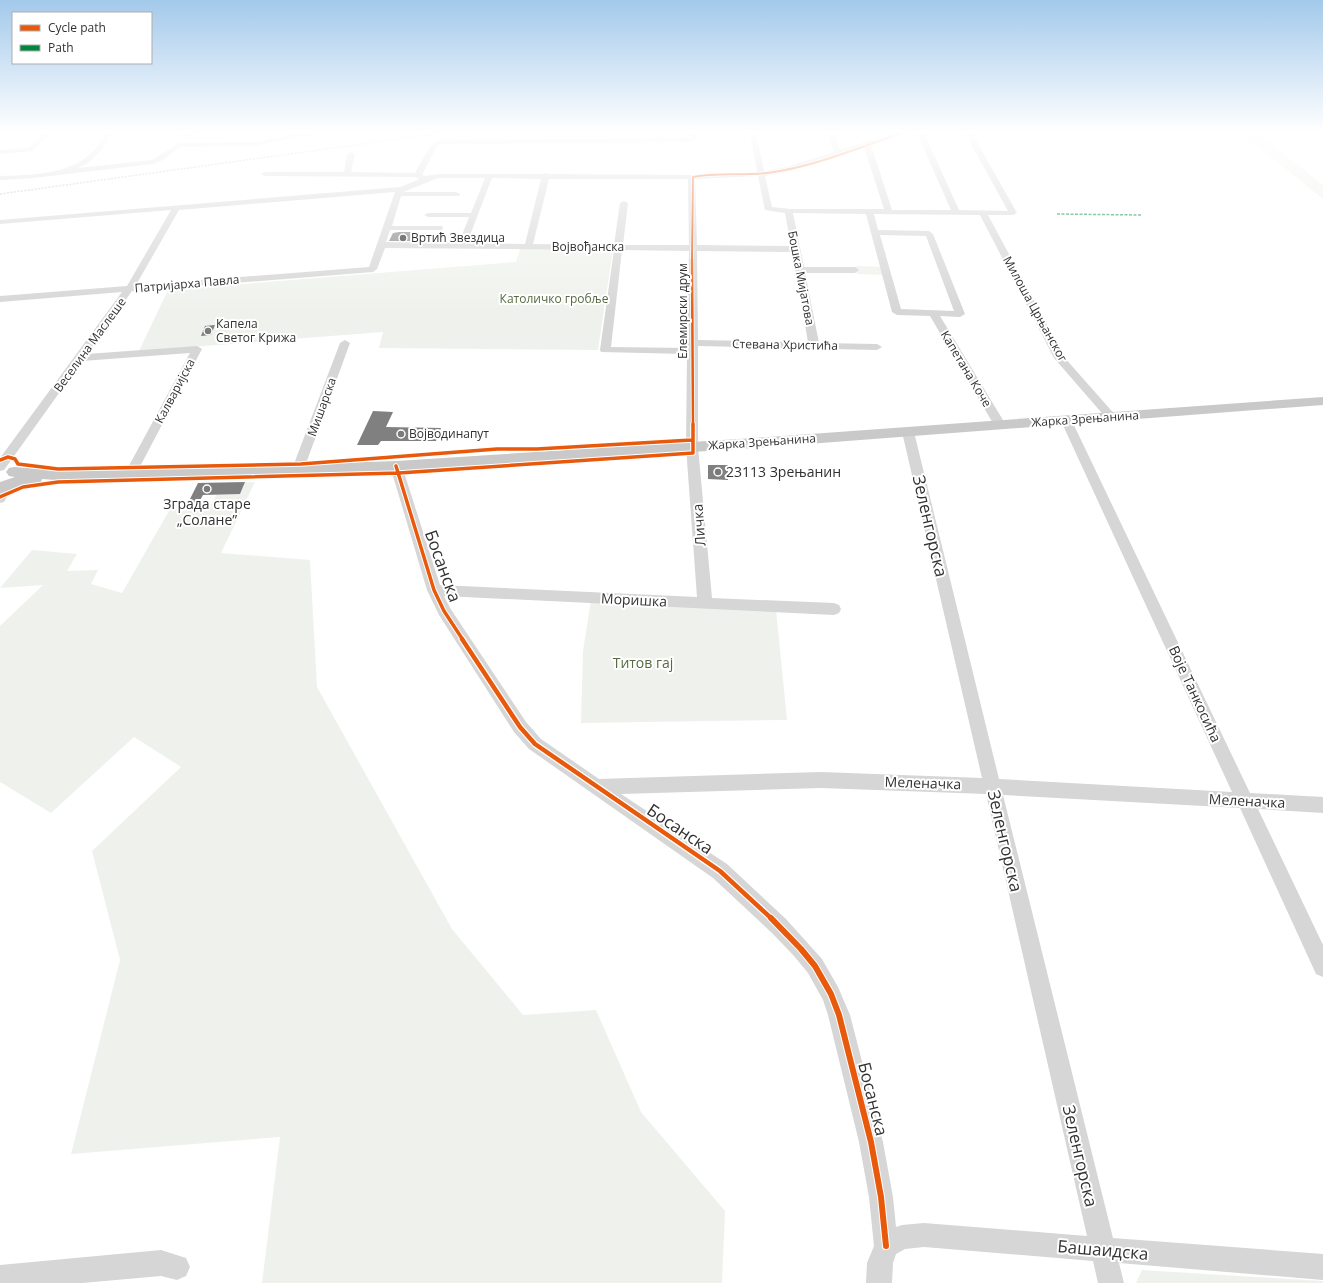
<svg xmlns="http://www.w3.org/2000/svg" width="1323" height="1283" font-family="'Open Sans',sans-serif">
<style>
.green{fill:#eff2ec}
.building{fill:#808080}
.lines{fill:none;stroke-linecap:round;stroke-linejoin:round}
.minor{fill:#d6d6d6;fill-rule:evenodd}
.major{fill:#c9c9c9;fill-rule:evenodd}
.rail{stroke:#bebebe;stroke-width:1.5;stroke-dasharray:2 1.5;stroke-linecap:butt}
.quiet{stroke:#00873e;stroke-width:1.5;stroke-dasharray:3 1.5;stroke-linecap:butt}
.cycleway-far4-casing{stroke:#fff;stroke-width:3.5}
.cycleway-far3-casing{stroke:#fff;stroke-width:4}
.cycleway-far2-casing{stroke:#fff;stroke-width:5.5}
.cycleway-far1-casing{stroke:#fff;stroke-width:7}
.cycleway-casing{stroke:#fff;stroke-width:8}
.cycleway-far4{stroke:#e8590c;stroke-width:2}
.cycleway-far3{stroke:#e8590c;stroke-width:2.5}
.cycleway-far2{stroke:#e8590c;stroke-width:3.5}
.cycleway-far1{stroke:#e8590c;stroke-width:4.5}
.cycleway{stroke:#e8590c;stroke-width:6}
.poi-dot{fill:#7a7a7a;stroke:#fff;stroke-width:1.5}
.labels{text-anchor:middle;stroke-width:4;stroke-linejoin:round;paint-order:stroke}
.far-poi-label{font-size:12px;fill:#323232;stroke:#fff;text-anchor:start}
.far-street-label{font-size:12px;fill:#323232;stroke:#fff}
.far-park-label{font-size:12px;fill:#576b42;stroke:#fff}
.poi-label{font-size:14px;fill:#323232;stroke:#fff;text-anchor:start}
.street-label{font-size:14px;fill:#323232;stroke:#fff}
.park-label{font-size:14px;fill:#576b42;stroke:#fff}
.near-street-label{font-size:17px;fill:#323232;stroke:#fff}
</style>
<rect width="100%" height="100%" fill="#fff"/>
<path class="green" d="M1241,133H1257L1323,185V199Z
M520,249H613L598,350L379,348L383,332L139,351L168,290L516,262Z
M855,266L884,267L887,275L857,274Z
M255,482L221,553L310,560L317,687L452,929L523,1015L596,1010L641,1112L725,1211L722,1283H262L280,1137L71,1154L120,960L92,851L181,767L134,737L51,813L0,782V626L43,585L0,588L32,550L77,554L67,571L98,570L91,584L122,593L170,509L209,508L223,483Z
M591,600L776,609L787,720L581,723L583,651Z
M1142,1270L1323,1281V1283H1136Z"/>
<path class="building" d="M399,232H419L414,241H389L393,233Z
M215,325L211,335L201,336L205,326Z
M373,411L393,412L386,427L441,428L436,441H381L378,445H357Z
M708,465H728V480L708,479Z
M245,482L240,494L203,495L199,502L188,503L198,483Z"/>
<g class="lines">
<path class="minor" d="M43,133H50L33,151L0,154V150L29,148Z
M106,133H113C103,148 95,161 78,168L152,160L179,143L254,142L301,133H318L254,146L180,147L163,160L153,164L33,178L0,180V176C28,175 67,175 89,155C96,149 101,141 106,133Z
M180,133H206L183,137L181,136Z
M691,133H697L696,140L689,142L440,144L437,146L422,175L426,176L438,174H543L546,173L549,174L693,175L757,172L750,133H756L764,171L787,167L834,152L827,133H834L840,150L894,133H905L871,145L892,210H951L917,133H924L959,210L1008,211L965,133H972L1017,213L1013,215H988L1064,357L1117,417L1115,419H1107L1054,358L980,215L874,214L878,230L929,231L933,234L965,314L960,317L940,316L1006,425L1004,427H996L994,425L930,316L897,315L892,312L866,214L793,213L804,267H855L859,270L855,273H805L819,343L877,344L882,347L877,350L698,346V447L712,598L834,603L839,605L841,609L839,613L834,615L444,596L450,608L526,722L541,739L599,779L821,772L982,778L902,432L904,429H912L914,432L999,779L1232,792L1061,421L1063,419H1071L1250,793L1323,797V813L1258,809L1323,945V977L1316,974L1240,808L1003,795L1113,1238L1323,1254V1280L1119,1263L1124,1283H1098L1093,1261L924,1247L905,1249L896,1254L893,1263L892,1283H866L867,1263L874,1246L869,1197L859,1142L828,1015L823,1000L808,973L794,956L772,933L713,878L529,749L514,732L439,615L427,590L390,466L392,463H400L402,466L440,585L697,597L686,447L687,354L601,352L600,350L614,250L385,248L377,269L373,272L132,291L87,354L197,346L202,349L135,476H127L125,473L190,353L82,361L4,470L0,471V458L122,292L0,302V296L127,286L171,210L0,224V220L400,187L420,179L415,177L265,176L261,174L265,172H344L347,154L351,152L355,154L351,172L415,173L431,145L438,140L689,138H691ZM864,147L884,209H790L772,207L765,176L791,171ZM758,176L765,210L785,213L791,246L697,245L695,179ZM438,178H485L471,213H428L424,215L428,217H469L459,243L386,242L390,230H442L443,228L442,226H392L401,196H459L460,194L456,192H403ZM492,178L541,179L525,244L467,243ZM549,179H688L689,245H623L628,203L624,201L620,203L614,245L533,244ZM395,192L369,267L136,285L179,210ZM880,235L926,236L954,311L901,309ZM622,250L689,251L687,348L611,347ZM697,251L792,252L808,342L698,340ZM821,788L986,794L1087,1236L924,1223L902,1225L896,1227L893,1197L883,1142L850,1015L838,987L822,959L786,919L727,864L621,794Z
M345,340L350,343L304,469L302,472H294L292,469L340,343Z
M7,482L11,483L13,486L4,502L0,503V487L3,483Z
M161,1250L186,1258L190,1267L186,1276L177,1280L161,1276L82,1283H0V1265Z"/>
<path class="major" d="M1323,397V405L754,448L396,471L254,476L56,480L42,479L41,482L0,493V482L15,477L9,476L6,472L9,468L14,467L56,470L254,466L396,461L754,438Z"/>
<path class="rail" d="M0,194L442,133"/>
<path class="quiet" d="M1057,214L1141,215"/>
<g class="cycleway-far4-casing">
<path id="cycleway-far4" d="M692,260L693,177C717,172 742,176 767,173C813,167 858,148 902,133"/>
</g>
<g class="cycleway-far3-casing">
<path id="cycleway-far3" d="M692,259L693,425"/>
</g>
<g class="cycleway-far2-casing">
<path id="cycleway-far2" d="M0,460L8,457L15,459L18,464L58,469L301,464L497,449H537L692,440
M396,466L434,590L444,611L463,640
M0,497L23,487L58,482L399,473L693,453V424"/>
</g>
<g class="cycleway-far1-casing">
<path id="cycleway-far1" d="M462,639L520,727L535,744L720,871L772,919"/>
</g>
<g class="cycleway-casing">
<path id="cycleway" d="M771,918L801,949L815,966L831,994L839,1015L871,1142L881,1197L886,1246"/>
</g>
<use href="#cycleway-far4" class="cycleway-far4"/>
<use href="#cycleway-far3" class="cycleway-far3"/>
<use href="#cycleway-far2" class="cycleway-far2"/>
<use href="#cycleway-far1" class="cycleway-far1"/>
<use href="#cycleway" class="cycleway"/>
</g>
<linearGradient id="sky" x2="0" y2="1"><stop stop-color="#a3c9eb"/><stop offset="0.42" stop-color="#fff"/><stop offset="1" stop-color="#fff" stop-opacity="0"/></linearGradient>
<rect width="1323" height="313" fill="url(#sky)"/>
<g class="poi-dot">
<circle cx="403" cy="238" r="4"/>
<circle cx="208" cy="331" r="4"/>
<circle cx="401" cy="434" r="4"/>
<circle cx="718" cy="472" r="4"/>
<circle cx="207" cy="489" r="4"/>
</g>
<g class="labels">
<g class="far-poi-label">
<text x="411" y="242">Вртић Звездица</text>
<text x="216" y="328">Капела<tspan x="216" dy="14">Светог Крижа</tspan></text>
<text x="409" y="438">Војводинапут</text>
</g>
<g class="far-street-label">
<text x="588" y="251">Војвођанска</text>
<text transform="translate(801 278) rotate(79)" y="4">Бошка Мијатова</text>
<text transform="translate(187 284) rotate(-5)" y="4">Патријарха Павла</text>
<text transform="translate(1035 309) rotate(61)" y="4">Милоша Црњанског</text>
<text transform="translate(683 311) rotate(-90)" y="4">Елемирски друм</text>
<text transform="translate(90 345) rotate(-54)" y="4">Веселина Маслеше</text>
<text transform="translate(785 345) rotate(1)" y="4">Стевана Христића</text>
<text transform="translate(966 369) rotate(59)" y="4">Капетана Коче</text>
<text transform="translate(175 391) rotate(-62)" y="4">Калваријска</text>
<text transform="translate(322 407) rotate(-70)" y="4">Мишарска</text>
<text transform="translate(1085 419) rotate(-4)" y="4">Жарка Зрењанина</text>
<text transform="translate(762 442) rotate(-4)" y="4">Жарка Зрењанина</text>
</g>
<g class="far-park-label">
<text x="554" y="303">Католичко гробље</text>
</g>
<g class="poi-label">
<text x="726" y="477">23113 Зрењанин</text>
<text x="207" y="509" text-anchor="middle">Зграда старе<tspan x="207" dy="16">„Солане”</tspan></text>
</g>
<g class="street-label">
<text transform="translate(699 525) rotate(-94)" y="5">Личка</text>
<text transform="translate(634 600) rotate(3)" y="5">Моришка</text>
<text transform="translate(1195 694) rotate(65)" y="5">Воје Танкосића</text>
<text transform="translate(923 783) rotate(2)" y="5">Меленачка</text>
<text transform="translate(1247 801) rotate(3)" y="5">Меленачка</text>
</g>
<g class="park-label">
<text x="643" y="668">Титов гај</text>
</g>
<g class="near-street-label">
<text transform="translate(930 526) rotate(77)" y="6">Зеленгорска</text>
<text transform="translate(443 566) rotate(70)" y="6">Босанска</text>
<text transform="translate(680 829) rotate(34)" y="6">Босанска</text>
<text transform="translate(1005 841) rotate(77)" y="6">Зеленгорска</text>
<text transform="translate(873 1099) rotate(76)" y="6">Босанска</text>
<text transform="translate(1080 1156) rotate(77)" y="6">Зеленгорска</text>
<text transform="translate(1103 1250) rotate(5)" y="6">Башаидска</text>
</g>
</g>
<rect x="12" y="12" width="140" height="52" fill="#ffffff" stroke="#adadad"/>
<rect x="20" y="25" width="20" height="6" fill="#e8590c" stroke="#adadad"/>
<text x="48" y="32" font-size="12" fill="#323232">Cycle path</text>
<rect x="20" y="45" width="20" height="6" fill="#00873e" stroke="#adadad"/>
<text x="48" y="52" font-size="12" fill="#323232">Path</text>
</svg>
